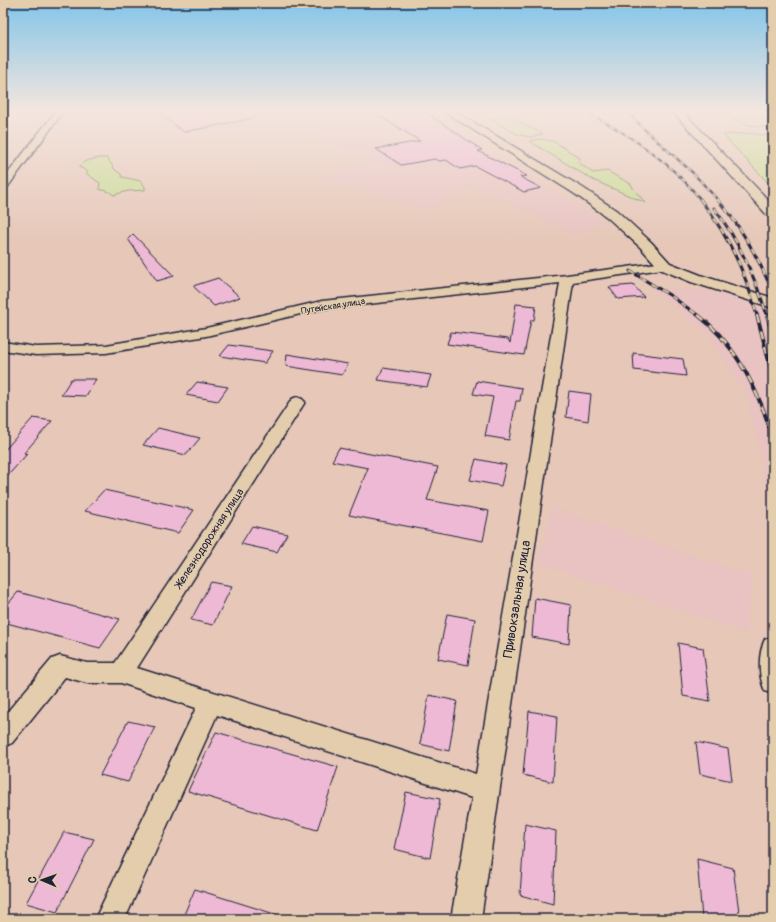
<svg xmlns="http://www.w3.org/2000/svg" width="776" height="922" font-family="Pangolin,sans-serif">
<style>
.built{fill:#e8c3c1}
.green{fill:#c8dc91;stroke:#757f66}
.building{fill:#eeb9d5;stroke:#22223b}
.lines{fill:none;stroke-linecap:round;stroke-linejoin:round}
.street-casing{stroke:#22223b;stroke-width:3}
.secondary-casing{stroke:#22223b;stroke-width:3}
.street{fill:#e3cdac;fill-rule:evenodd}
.secondary{fill:#e3cdac;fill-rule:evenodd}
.rail-far2-casing{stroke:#22223b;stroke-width:2.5}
.rail-far1-casing{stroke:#22223b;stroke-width:3}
.rail-casing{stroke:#22223b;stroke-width:4}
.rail-far2{stroke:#e3cdac;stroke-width:1.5;stroke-dasharray:4.5;stroke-linecap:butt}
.rail-far1{stroke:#e3cdac;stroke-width:2;stroke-dasharray:6;stroke-linecap:butt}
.rail{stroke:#e3cdac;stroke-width:2.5;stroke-dasharray:8;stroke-linecap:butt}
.labels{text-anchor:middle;stroke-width:3;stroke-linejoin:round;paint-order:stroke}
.far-street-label{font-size:9px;fill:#22223b;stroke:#e3cdac}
.street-label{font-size:11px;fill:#22223b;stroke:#e3cdac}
.near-street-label{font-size:13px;fill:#22223b;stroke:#e3cdac}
</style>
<rect width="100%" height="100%" fill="#e6c7b8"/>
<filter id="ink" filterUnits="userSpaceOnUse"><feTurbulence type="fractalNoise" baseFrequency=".025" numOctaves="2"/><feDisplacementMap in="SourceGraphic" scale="8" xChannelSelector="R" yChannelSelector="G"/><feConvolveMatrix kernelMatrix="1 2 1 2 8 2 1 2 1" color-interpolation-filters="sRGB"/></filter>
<g filter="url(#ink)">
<path class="built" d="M152,112H441L469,127L454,130L605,223L572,233L472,184L429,209L323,178L368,162L304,127L294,121L183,139Z
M651,288L711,291L773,310V517L748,397L705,331Z
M553,508L753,576L746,633L538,563Z"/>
<path class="green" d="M476,112H499L543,134L531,137L519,135Z
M725,112H773V123H766L769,127C751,126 738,125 725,112Z
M746,133L773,136V188L723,135Z
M540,139L553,141L580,158L579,163L593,173L607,171L631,184L634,190L646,203L593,180L529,141Z
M99,158H107L115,170L121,174L122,177L141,181L145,187V190L128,191L113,195L110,192L99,189L100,183L87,174V171L79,167C82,160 92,160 99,158Z"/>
<path class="building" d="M157,112H255V118L184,132Z
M373,112H425L482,150L478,151L527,176L520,177L541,188L524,192L475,166L460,169L446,160L439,161L435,159L401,165L376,149L420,141Z
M133,234L174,276L157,281L128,239Z
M218,278L240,297L214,306L193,286Z
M633,285L644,297L618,299L609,287Z
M516,304L536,306L534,320H531L524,355L447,344L451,332L508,339L510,343Z
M229,345L273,351L265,363L220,356Z
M633,353L683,359L686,376L634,370Z
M287,354L348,364L342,375L286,366Z
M383,368L431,375L427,387L378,380Z
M71,379H96L86,396L61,395Z
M477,381L522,388L520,401H516L509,440L485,436L493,397L473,394Z
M197,382L228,387L218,401L186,395Z
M569,391L591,394L588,421L566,417Z
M33,418L52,421L24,453L27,454L3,481V452Z
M158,428L200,438L186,455L143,445Z
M339,448L438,467L427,500L489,511L483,541L349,515L368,468L332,461Z
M476,459L506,465L501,486L470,480Z
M104,490L194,510L178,533L85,511Z
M252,526L287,534L277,552L241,544Z
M211,582L232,586L213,625L191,620Z
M18,592L120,619L100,648L3,622V610Z
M535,598L571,605L569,644L532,637Z
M447,614L475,619L468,665L438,659Z
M678,643L703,648L710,701L683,696Z
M429,695L457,701L449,751L420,744Z
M529,711L557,716L553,782L523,775Z
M128,721L155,727L128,782L100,775Z
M216,732L338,767L317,830L188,791Z
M696,742L728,749L732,781L700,774Z
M406,792L440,799L430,858L394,849Z
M525,824L556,831L553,904L520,895Z
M64,832L94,839L57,912L26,903Z
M697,859L733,868L740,919H702Z
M195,889L281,916V919H182Z"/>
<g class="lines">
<g class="street-casing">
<path id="street" d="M55,112H63L6,189L3,190V180Z
M665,262L669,264L671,266L669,268L573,282L481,919H451L472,798L217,715L125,919H95L196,708L121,683H87L65,677L12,743L3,747V717L52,659L60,656L87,663H115L292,399L297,397L302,399L305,402L137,668L476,774L560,283L322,309L206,336L106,353L36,355L3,350V342L36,347L106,345L206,328L322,301L567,275Z
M773,637V694L765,691C758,676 758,654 765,639Z"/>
</g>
<g class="secondary-casing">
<path id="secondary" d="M445,112H456L583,188L617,211L651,242L670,263L703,276L773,298V308L691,282L660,269L641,248L607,217L575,194Z
M673,112H683L773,205V217L768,216Z"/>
</g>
<use href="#street" class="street"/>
<use href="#secondary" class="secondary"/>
<g class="rail-far2-casing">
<path id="rail-far2" d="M586,112C629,134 671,162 701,200
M628,112L644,129L693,173L718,200"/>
</g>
<g class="rail-far1-casing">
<path id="rail-far1" d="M700,199C728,235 746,272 757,316
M717,199C742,227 759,259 773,293
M714,208C739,241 755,276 767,316
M630,271L671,296L699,316"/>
</g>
<g class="rail-casing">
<path id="rail" d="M698,315C736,344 759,392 773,438
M757,315L773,377
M767,315L773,336"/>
</g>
<use href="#rail-far2" class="rail-far2"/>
<use href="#rail-far1" class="rail-far1"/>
<use href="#rail" class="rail"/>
</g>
</g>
<linearGradient id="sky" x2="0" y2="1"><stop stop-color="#84c5e9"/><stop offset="0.46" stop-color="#f4e6df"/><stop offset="1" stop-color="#f4e6df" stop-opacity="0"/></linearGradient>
<rect width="776" height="241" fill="url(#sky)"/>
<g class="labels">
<g class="far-street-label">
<text transform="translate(333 306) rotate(-9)" y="3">Путейская улица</text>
</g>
<g class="street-label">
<text transform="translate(209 538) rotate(-57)" y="4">Железнодорожная улица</text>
</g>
<g class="near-street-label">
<text transform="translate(516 599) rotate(-81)" y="5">Привокзальная улица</text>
</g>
</g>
<rect width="776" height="922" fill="none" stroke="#e3cdac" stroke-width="16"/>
<rect x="8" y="8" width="760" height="906" fill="none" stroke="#22223b" stroke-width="1.5" filter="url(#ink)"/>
<g transform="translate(42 880) rotate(272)" stroke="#e3cdac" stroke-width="3" paint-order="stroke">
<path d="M0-3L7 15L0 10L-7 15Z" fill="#22223b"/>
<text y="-6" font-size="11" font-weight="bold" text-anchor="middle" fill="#22223b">С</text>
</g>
</svg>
